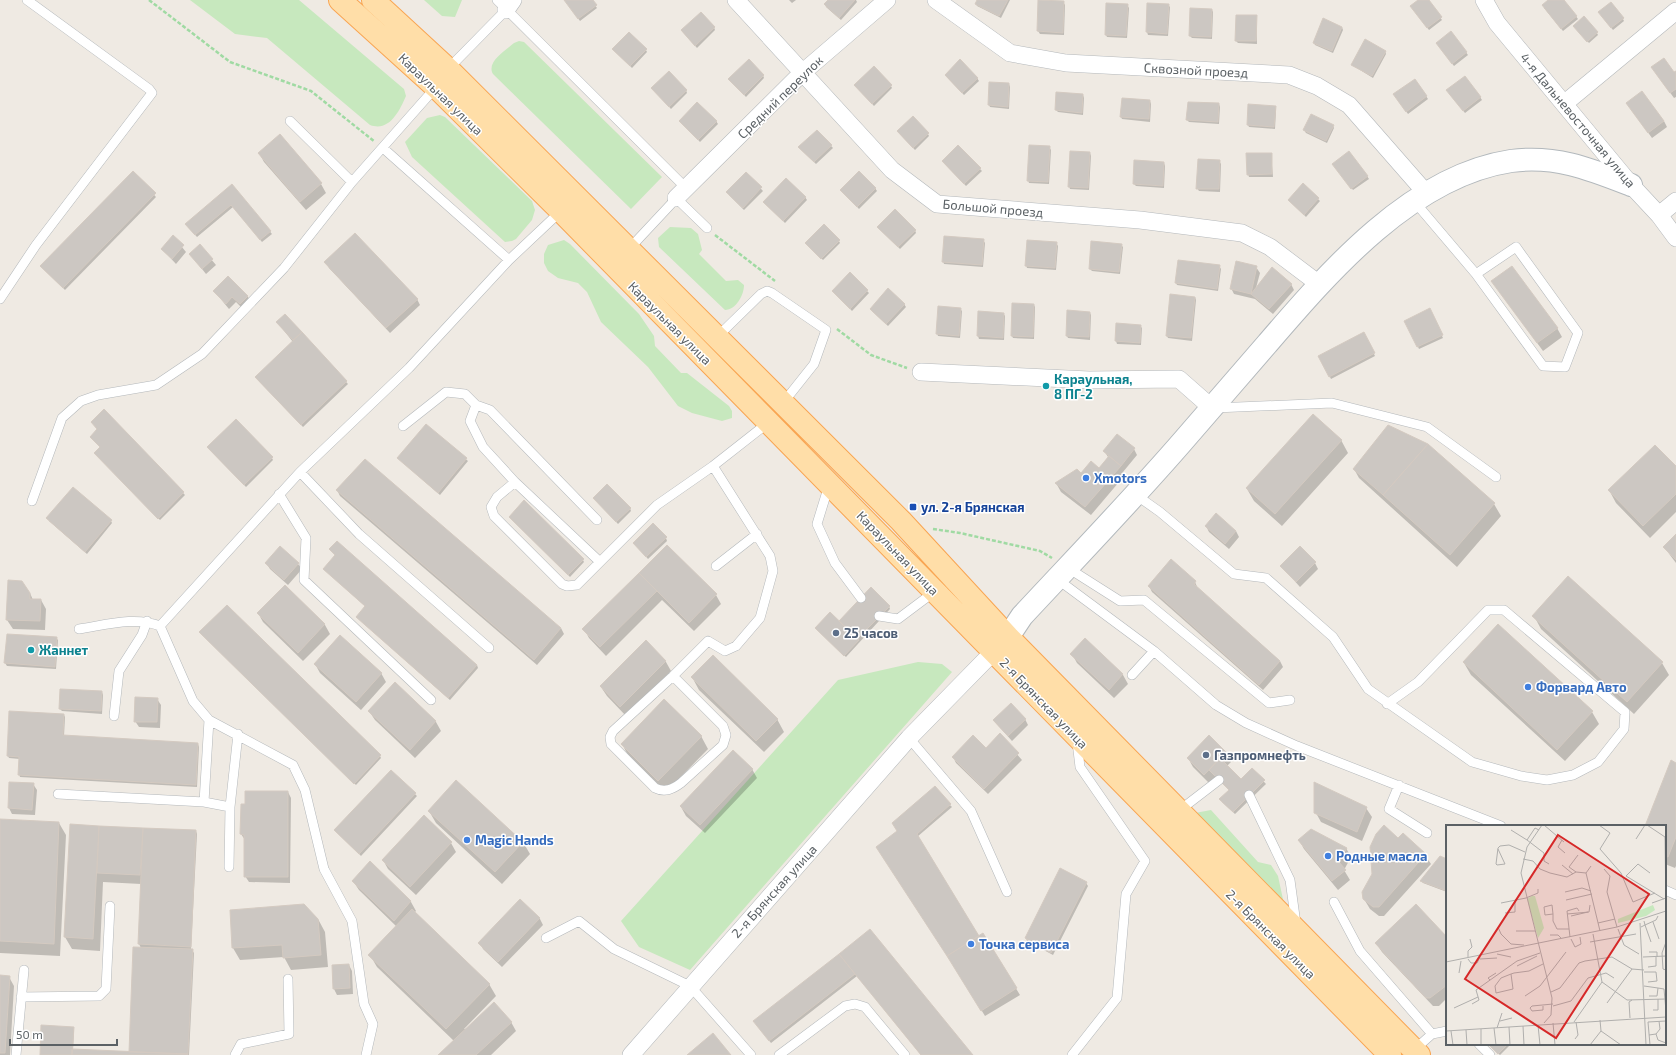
<svg xmlns="http://www.w3.org/2000/svg" width="1676" height="1055" font-family="'Exo 2',sans-serif">
<style>
.green{fill:#c7e8be}
.shadow{fill:#0003}
.building{fill:#ccc7c2;stroke:#d4cac1}
.lines{fill:none;stroke-linecap:round;stroke-linejoin:round}
.lane-casing{stroke:#b4b8bb;stroke-width:10}
.street-casing{stroke:#b4b8bb;stroke-width:18}
.secondary-casing{stroke:#b2b8bc;stroke-width:24}
.primary-casing{stroke:#f9a552;stroke-width:24}
.path{stroke:#a0daa3;stroke-width:2.5;stroke-dasharray:4 2;stroke-linecap:butt}
.lane{stroke:#fff;stroke-width:9}
.street{stroke:#fff;stroke-width:17}
.secondary{stroke:#fff;stroke-width:22}
.primary{stroke:#ffdea8;stroke-width:22}
.culture-dot{fill:#0f9aa8;stroke:#fff;stroke-width:1.5}
.shop-dot{fill:#3f7fe0;stroke:#fff;stroke-width:1.5}
.transit-dot{fill:#1a4fb4;stroke:#fff;stroke-width:1.5}
.service-dot{fill:#5c6f8a;stroke:#fff;stroke-width:1.5}
.labels{text-anchor:middle;stroke-width:3;stroke-linejoin:round;paint-order:stroke}
.street-label{font-size:13px;fill:#5b6165;stroke:#fff}
.culture-label{font-size:13px;font-weight:bold;fill:#0d838f;stroke:#fff;text-anchor:start}
.shop-label{font-size:13px;font-weight:bold;fill:#366cbe;stroke:#fff;text-anchor:start}
.transit-label{font-size:13px;font-weight:bold;fill:#164399;stroke:#fff;text-anchor:start}
.service-label{font-size:13px;font-weight:bold;fill:#4e5e75;stroke:#fff;text-anchor:start}
.inset-road{fill:none;stroke:#b0afad;stroke-width:1}
.view{fill:#d62828;fill-opacity:0.15;stroke:#d62828;stroke-width:2}
.inset-edge{fill:none;stroke:#5b6165;stroke-width:2}
</style>
<rect width="100%" height="100%" fill="#efeae3"/>
<path class="green" d="M190,0H299L404,89L406,96C399,112 389,132 370,125L267,38L235,34Z
M424,0H462L455,17L442,16Z
M519,41L524,42L662,177L631,209L493,74C486,62 505,51 514,43Z
M440,115L445,117L532,201L535,210L532,220L516,239L512,241L505,242L412,157L405,142L427,118Z
M670,227L691,228L698,234L702,250L699,254L726,281L738,280L744,285C744,295 736,310 725,310L659,247L658,238Z
M564,240L570,244L639,314L654,336L655,346L681,373H687L729,406L732,411V418L722,421L692,413L678,406L648,367L601,322L587,292L578,283L558,278L548,271L544,263V254L548,245Z
M918,662L942,664L952,672L690,970L639,947L621,921L838,680Z
M1211,810L1258,862L1271,865L1278,876L1284,904L1195,813Z"/>
<path class="shadow" d="M565,0H591L597,8L580,21Z
M789,0H796L792,3Z
M829,0H856L857,2L841,20L826,7L825,4Z
M978,0H1010L1001,18L977,6L976,4Z
M1420,0H1428L1442,20L1429,30L1413,9Z
M1550,0H1563L1578,19L1563,31L1544,8Z
M1063,2L1065,5L1064,35L1040,34L1038,31Z
M1148,4L1168,5L1170,7L1168,36L1148,35L1147,32Z
M1127,5L1129,8L1127,38L1107,37L1106,35Z
M1212,10L1213,12L1212,39L1192,38L1190,36Z
M1601,15L1623,19L1624,21L1613,30Z
M1256,16L1257,44L1238,43L1236,41Z
M714,27L715,30L697,48L682,31Z
M1342,27L1343,30L1333,53L1315,45L1314,43Z
M1576,28L1597,33L1598,35L1589,43Z
M1451,33L1468,55L1454,66L1439,46Z
M613,49L646,50L647,52L632,68Z
M1385,51L1386,54L1373,78L1352,65Z
M1676,72V97L1674,98L1656,73Z
M763,75L764,78L746,97L730,80Z
M947,77L977,78L979,81L964,95Z
M1415,80L1428,99L1408,114L1396,97Z
M1009,84L1010,87L1009,109L990,107L989,105Z
M855,85L891,86L892,88L874,106Z
M652,88L686,90L687,93L671,109Z
M1449,93L1480,97L1482,100L1465,113Z
M1083,95L1084,98L1083,115L1058,112L1056,110Z
M1150,101L1151,104L1150,122L1122,119L1121,117Z
M1219,104L1220,107L1219,124L1189,122L1187,120Z
M1275,107L1276,110L1275,129L1249,127L1248,125Z
M1631,109L1664,121L1667,127L1652,138Z
M680,121H716L718,124L700,142Z
M1333,126L1334,128L1327,143L1306,133L1304,130Z
M817,131L833,148L816,164L801,149Z
M900,134H928L929,136L915,150Z
M958,147L982,171L966,186L943,162Z
M1049,147L1051,150L1049,184L1029,183L1028,180Z
M259,153L321,184L326,193L306,210L264,162Z
M1090,153L1091,156L1089,190L1070,189L1069,186Z
M1271,154L1273,177H1249L1248,174Z
M1219,161L1221,164L1220,192L1199,191L1197,188Z
M1164,163L1165,166L1164,188L1136,186L1134,184Z
M1335,166L1367,176L1369,179L1353,190Z
M133,172L156,197L65,290L43,268Z
M746,173L763,191L744,210L729,195Z
M1303,185L1320,201L1306,217L1289,200Z
M232,186L272,234L262,242L233,207L197,237L188,227Z
M875,188L877,191L859,209L841,190Z
M805,197L807,200L785,223L764,202Z
M880,229L915,230L916,233L900,249Z
M173,236L186,252L176,264L162,249Z
M983,240L985,243L983,267L944,264L943,261Z
M839,241L840,243L823,260L808,245Z
M1056,243L1058,246L1056,270L1027,268L1026,265Z
M1121,245L1123,247L1120,274L1092,271L1090,269Z
M200,246L216,265L206,274L190,254Z
M326,262L417,299L420,305L390,333L329,268Z
M1219,266L1221,269L1218,291L1177,285L1176,283Z
M1256,267L1260,273L1256,288L1291,284L1294,290L1273,314L1255,299L1234,294L1231,288Z
M850,274L869,293L852,311L833,291Z
M228,277L248,297L251,302L244,310L236,302L229,309L214,291Z
M1492,281L1557,328L1562,337L1543,351Z
M1195,297L1196,300L1192,341L1168,338L1167,336Z
M904,304L906,307L888,326L872,311Z
M1034,305L1035,307L1034,339L1013,338L1012,336Z
M960,309L962,311L960,338L938,336L937,333Z
M1429,310L1443,338L1419,349L1406,321Z
M979,312L1003,313L1005,316L1004,340L979,339L978,336Z
M1090,313L1091,315L1090,340L1068,338L1067,336Z
M284,316L348,384L303,427L257,379L293,342L277,322Z
M1140,326L1142,328L1141,345L1117,344L1116,341Z
M1364,334L1375,356L1331,379L1320,357Z
M104,410L185,495L160,520L97,455L101,448L91,437L98,430Z
M426,425L468,461L440,495L398,458Z
M1341,440L1348,453L1282,526L1254,501L1247,489Z
M1134,449L1137,455L1123,472L1125,475L1091,515L1061,492L1056,483L1099,469L1108,457L1105,452Z
M210,450L272,458L273,460L246,487Z
M1676,468V512L1650,538L1616,503L1609,490Z
M1354,469L1494,504L1501,516L1457,567L1359,478Z
M337,490L561,628L564,634L537,665L340,496Z
M596,500L630,508L631,511L618,524Z
M510,517L583,560L584,562L570,577Z
M49,521H111L112,523L87,554Z
M1206,526L1236,531L1239,537L1229,549L1209,532Z
M1676,536V563L1664,547Z
M666,538L667,541L648,559L634,543Z
M667,546L716,595L721,604L694,631L662,600L606,656L589,638L584,629Z
M330,549L477,665L478,668L450,700L359,619L366,607L324,569L336,556Z
M266,563L298,564L302,569L288,585L270,569Z
M1315,563L1318,569L1300,587L1281,566Z
M1568,578L1662,663L1669,675L1634,714L1541,629L1534,616Z
M1195,582L1198,589L1280,661L1283,667L1263,690L1152,592L1149,586Z
M285,586L325,625L330,634L303,661L263,622L258,613Z
M30,593L33,600H41L46,609L45,630L13,629L7,620Z
M889,606L890,609L846,657L818,630Z
M1498,625L1592,712L1599,724L1565,761L1471,675L1464,663Z
M200,632L380,756L381,758L356,785Z
M56,638L58,640L56,669L7,666L5,663Z
M1085,640L1123,675L1128,684L1114,698L1077,663L1072,654Z
M646,642L666,662L671,671L626,716L607,696L601,687Z
M315,664L381,673L386,682L361,710L320,673Z
M692,677L777,719L784,732L764,752L699,690Z
M395,684L436,722L441,731L415,758L375,720L369,711Z
M102,692L103,695L102,714L62,711L60,709Z
M157,699L161,705L160,728L139,727L135,721Z
M64,715L65,717L64,736L198,744L199,747L197,787L20,777L19,774L20,759L9,758L8,756Z
M1025,719L1028,725L1012,741L994,721Z
M1000,735L1022,760L988,794L956,763L953,757L986,749Z
M701,736L708,749L666,792L629,757L622,744Z
M1209,737L1225,753L1231,762L1227,766L1241,781L1252,769L1266,784L1235,814L1222,802L1229,790L1216,777L1210,784L1193,767L1188,758Z
M1676,764V866L1675,868L1665,864V826H1646Z
M752,769L757,778L705,833L686,816L681,807Z
M391,771L417,796L361,856L335,830Z
M33,784L37,790L35,815L12,814L9,808Z
M288,792L291,798L290,883L249,882L245,876V840L241,834Z
M950,805L952,807L917,837L979,937L983,935L1020,995L985,1016L950,959L899,832Z
M1366,808L1372,817L1362,841L1321,822L1316,813Z
M429,811L523,842L530,854L502,884L436,823Z
M0,820L59,823L66,835L60,956L0,953Z
M71,825L196,831L197,834L191,949L194,953L189,1055H41L73,1028L74,1031L73,1050L130,1052L141,948L139,944L141,884L103,882L100,951L72,949L65,937Z
M1403,834L1425,855L1431,864L1384,916H1379L1370,909L1364,899Z
M1299,840L1346,848L1351,857L1344,870L1350,880L1338,890L1304,849Z
M451,843L456,852L416,895L388,869L383,860Z
M1447,860V892L1423,883L1421,881Z
M370,863L411,902L416,911L414,913L489,984L496,996L464,1029L511,1022L516,1031L491,1055H439L454,1041L377,967L370,955L397,927L359,890L353,881Z
M1086,883L1088,886L1053,955L1027,941L1026,938Z
M520,900L540,919L543,925L502,967L483,949L480,943Z
M231,911L318,919L325,932L328,967L291,970L284,957L240,960L233,948Z
M1447,938V998L1439,1006H1433L1382,952L1376,943Z
M839,955L972,1055H921L857,976L771,1043L756,1024Z
M349,965L352,971L353,994L337,995L334,989Z
M0,976L9,977L14,986L10,1055H0Z
M1488,1044H1511L1500,1055Z"/>
<path class="building" d="M564,0H593L597,5L578,19Z
M828,0H855L839,18L824,4Z
M977,0H1008L999,16L975,4Z
M1038,0L1064,1L1063,33L1037,31Z
M1418,0H1429L1442,17L1427,28L1410,6Z
M1548,0H1564L1577,16L1561,29L1542,5Z
M1611,2L1624,18L1611,28L1598,12Z
M1106,3L1128,4L1126,36L1105,35Z
M1147,3L1169,4L1167,34L1146,32Z
M1190,8L1212,9L1211,37L1189,36Z
M701,12L715,27L695,46L681,30Z
M1236,15H1257L1256,41H1235Z
M1584,16L1598,32L1587,42L1573,26Z
M1323,18L1342,27L1332,51L1313,43Z
M1451,31L1467,52L1452,64L1436,43Z
M629,32L647,49L630,66L612,49Z
M1365,39L1386,51L1372,76L1351,65Z
M1664,58L1674,72L1676,71V89L1670,93L1651,67Z
M749,59L764,75L744,95L728,79Z
M960,59L978,78L962,93L945,75Z
M874,66L892,85L872,104L854,85Z
M669,71L687,90L669,107L651,88Z
M1465,76L1481,97L1463,111L1446,90Z
M1415,79L1427,96L1406,112L1393,94Z
M989,82L1009,83L1008,107L988,105Z
M1642,91L1664,121L1648,133L1626,103Z
M1056,92L1083,94L1082,113L1055,110Z
M1122,98L1150,100L1149,119L1120,117Z
M697,102L717,121L698,140L679,121Z
M1188,102L1219,103L1218,122L1186,120Z
M1248,104L1276,106L1274,127L1247,125Z
M1311,114L1334,125L1326,141L1303,130Z
M913,116L929,133L913,148L897,131Z
M817,130L832,145L814,162L798,147Z
M280,134L322,183L300,202L258,153Z
M958,145L981,168L964,184L942,161Z
M1029,145L1050,146L1048,182L1027,181Z
M1070,151L1090,152L1088,188L1068,187Z
M1349,151L1368,176L1351,189L1332,164Z
M1246,153H1272V174L1247,175Z
M1198,159L1220,160L1219,189H1196Z
M1134,160L1164,162L1163,186L1133,184Z
M133,171L156,193L63,288L40,266Z
M859,171L876,188L857,207L840,190Z
M746,172L762,187L743,208L726,192Z
M786,178L806,197L783,221L763,202Z
M1303,183L1319,198L1304,215L1288,200Z
M232,184L271,231L260,240L231,205L195,235L185,224Z
M895,209L916,230L898,247L877,227Z
M824,224L840,240L821,259L805,243Z
M355,233L418,299L386,328L324,262Z
M173,235L184,245L172,259L161,249Z
M944,236L984,239L982,265L942,262Z
M1027,240L1057,242L1055,268L1025,266Z
M1091,241L1122,244L1119,272L1089,269Z
M200,244L213,259L202,269L189,254Z
M1178,260L1220,265L1217,289L1175,283Z
M1236,261L1257,266L1251,294L1230,289Z
M1512,266L1558,328L1537,343L1491,281Z
M1272,267L1292,284L1269,309L1251,294Z
M850,272L868,290L850,309L832,291Z
M228,276L248,296L240,304L232,297L226,304L213,291Z
M888,288L905,304L886,324L870,309Z
M1170,294L1195,297L1191,338L1166,336Z
M1012,303L1034,304L1033,337L1011,336Z
M938,306L961,308L959,336L936,334Z
M1430,308L1443,335L1417,347L1404,321Z
M1067,310L1090,312L1089,337L1066,336Z
M978,311L1004,313L1003,338L977,336Z
M285,314L302,332L293,340L276,322Z
M1116,323L1141,325L1140,343L1115,341Z
M302,332L347,381L301,425L255,377Z
M1364,332L1375,353L1329,377L1318,356Z
M104,409L184,492L158,519L94,453L100,447L90,437L97,429L91,422Z
M1313,414L1342,440L1275,514L1246,488Z
M236,419L273,457L244,485L207,447Z
M426,424L467,458L438,493L397,458Z
M1388,425L1428,444L1383,495L1353,469Z
M1117,434L1135,448L1121,466L1103,451Z
M1428,444L1495,503L1450,555L1383,495Z
M1655,445L1676,466V494L1643,526L1608,490Z
M1109,456L1121,466L1085,507L1055,483L1077,469L1081,473L1091,461L1099,468Z
M365,459L561,628L534,660L336,490Z
M607,484L631,508L616,522L593,498Z
M73,487L112,520L85,552L46,518Z
M524,500L584,559L568,575L509,517Z
M1216,513L1236,531L1225,544L1205,526Z
M653,523L667,537L646,557L633,543Z
M1676,534V560L1663,547Z
M337,541L477,665L448,698L356,617L365,606L323,569L335,555L329,549Z
M667,545L717,594L689,623L639,573Z
M280,546L299,563L284,580L265,563Z
M1300,546L1316,562L1296,582L1280,566Z
M1171,559L1196,581L1194,584L1280,661L1259,685L1148,586Z
M639,573L657,591L600,647L582,629Z
M1568,576L1663,662L1627,702L1532,616Z
M8,580L22,581L30,593V599H41L40,621L6,620Z
M285,585L325,624L298,653L257,613Z
M871,587L890,606L857,639L839,621Z
M227,605L381,755L354,784L199,632Z
M830,612L859,640L844,656L815,628Z
M1498,624L1593,711L1557,750L1463,662Z
M7,634L57,637L55,667L4,663Z
M340,635L382,673L356,702L314,664Z
M1085,638L1123,674L1109,690L1070,654Z
M646,640L666,661L620,707L600,686Z
M713,655L778,719L756,741L691,677Z
M395,682L436,721L410,750L368,711Z
M60,689L102,691L101,711L59,709Z
M135,697L158,698L157,722H134Z
M664,699L702,736L658,781L621,744Z
M1011,703L1026,719L1008,736L993,720Z
M9,711L64,714L63,735L198,743L196,785L18,775L19,757L7,756Z
M1000,733L1019,753L984,789L952,757L973,735L986,748Z
M1209,735L1226,752L1204,775L1187,758Z
M733,750L753,769L700,825L680,806Z
M1220,758L1241,779L1252,768L1265,780L1233,812L1219,799L1229,790L1209,770Z
M1671,760L1676,763V837L1668,857L1665,856V826H1645Z
M391,770L416,793L359,854L334,830Z
M456,780L523,842L495,872L428,811Z
M9,782L34,783L32,810L8,808Z
M1314,782L1367,807L1357,832L1314,813Z
M935,786L951,804L917,834L979,936L947,956L876,847L897,831L892,823Z
M245,791H288V877H244V835L240,834L241,804H245Z
M424,815L452,842L410,887L382,860Z
M0,819L59,822L54,944L0,941Z
M70,824L99,826L93,939L64,937Z
M1384,825L1398,838L1403,833L1426,854L1379,907H1373L1363,899L1362,892L1372,874L1370,847L1376,834Z
M99,826L143,828L140,875L97,873Z
M143,828L196,830L191,947L138,944Z
M1311,829L1347,848L1338,861L1346,870L1332,881L1298,840Z
M1440,856L1447,859V891L1420,881Z
M370,861L411,901L394,921L352,881Z
M1060,868L1087,882L1051,953L1025,938Z
M520,899L540,918L498,962L478,943Z
M304,904L318,919L321,955L283,958L282,945L232,948L230,910Z
M1416,904L1447,937V985L1430,998H1426L1375,943Z
M412,909L490,984L446,1029L368,955Z
M870,929L973,1055H921L855,974L839,954Z
M983,933L1017,988L981,1011L947,956Z
M133,947L193,949L188,1054L129,1052Z
M839,954L855,974L769,1041L753,1021Z
M349,964L350,988L333,989L332,965Z
M0,975L10,976L5,1053H0Z
M494,1002L512,1022L476,1055H438Z
M41,1025L74,1027L72,1055H40Z
M713,1033L731,1055H687Z
M1488,1044H1508L1498,1054Z
M72,1049L188,1054V1055H72Z"/>
<g class="lines">
<g class="lane-casing">
<path id="lane" d="M497,0L686,188L629,249
M448,69L506,10
M290,121L352,182
M383,148L509,260
M676,198L707,228
M1414,201L1476,274L1543,366L1565,367L1578,333L1516,247L1476,274
M0,299L36,245L152,93L149,89L27,0
M717,337L761,294L767,291L772,293L826,330L814,364L783,403
M476,405L490,410L597,520
M1215,408L1332,403L1427,427L1496,477
M403,426L446,392L465,394L476,405L470,421L483,447L515,482L599,561
M300,472L359,534L489,648
M515,482L497,497L491,507L494,516L562,584L567,586L577,585L657,505L713,466L769,422
M829,485L817,524L835,563L861,598
M279,494L306,538L304,580L431,700
M1136,495L1160,512L1234,574L1266,578L1333,637L1368,689L1472,762L1521,776L1547,780L1573,775L1598,762L1624,729L1625,712L1504,610H1488L1418,682L1387,704
M32,501L62,418L81,401L98,395L156,385L202,354L284,268L352,182L436,87
M716,566L757,534
M1068,568L1120,601L1144,600L1269,703L1290,700
M1057,579L1154,651L1216,705L1246,723L1297,746L1501,826
M879,616L898,619L934,592
M79,629C106,625 135,616 160,626L300,472L409,368L509,260L561,211
M1132,675L1154,651
M673,676L613,731L610,737L611,744L655,788C665,793 673,789 681,783L723,745L726,735L723,726L673,676L708,641L725,651L736,646L760,618L773,571L770,556L713,466
M114,716L119,671L142,635L147,621
M209,720L293,765L305,790L324,869L352,921L364,1004L373,1024L366,1055
M909,738L971,811L1007,892
M1399,785L1389,809L1427,833
M58,794L204,802L209,720L193,701L160,626
M1249,795L1290,880L1296,924
M204,802L230,807
M1180,810L1219,780
M229,867L230,807L238,734
M1665,890L1676,895
M1334,902L1360,951L1432,1034
M546,938L579,921L614,949L690,986L751,1055
M21,997L99,996L106,989L110,906
M1479,1044L1490,1055
M1414,1050L1432,1034L1447,1031
M16,1055L24,970
M235,1055L241,1044L289,1034L288,979
M779,1055L845,1006L855,1004L865,1007L905,1055
M1072,1055L1117,998L1126,894L1145,861L1080,767L1077,742"/>
</g>
<g class="street-casing">
<path id="street" d="M736,0L892,170L937,204L1140,220L1242,233L1270,247L1319,284
M936,0L1010,53L1066,63L1289,75L1317,86L1349,105L1426,193
M1484,0L1497,23L1631,185L1659,215L1676,238
M506,10L513,0
M1565,103L1676,11
M676,198L802,73L887,0
M1659,215L1676,201
M921,372L1089,380L1179,379L1212,408
M631,1055L909,738L1002,643"/>
</g>
<g class="secondary-casing">
<path id="secondary" d="M1008,637L1022,616C1076,558 1131,501 1183,441C1211,409 1239,376 1267,344C1329,272 1411,176 1511,161C1556,155 1590,169 1631,185"/>
</g>
<g class="primary-casing">
<path id="primary" d="M340,0L436,87L561,211L1390,1055
M373,0L448,69L901,521L1008,637L1419,1055"/>
</g>
<path class="path" d="M149,0L230,62L311,91L375,142
M715,235L775,281
M837,329L871,355L907,368
M933,529L960,533L1040,551L1052,558"/>
<use href="#lane" class="lane"/>
<use href="#street" class="street"/>
<use href="#secondary" class="secondary"/>
<use href="#primary" class="primary"/>
</g>
<g class="culture-dot">
<circle cx="1046" cy="386" r="4"/>
<circle cx="31" cy="650" r="4"/>
</g>
<g class="shop-dot">
<circle cx="1086" cy="478" r="4"/>
<circle cx="1528" cy="687" r="4"/>
<circle cx="467" cy="840" r="4"/>
<circle cx="1328" cy="856" r="4"/>
<circle cx="971" cy="944" r="4"/>
</g>
<rect class="transit-dot" x="909" y="503" width="8" height="8" rx="2"/>
<g class="service-dot">
<circle cx="836" cy="633" r="4"/>
<circle cx="1206" cy="755" r="4"/>
</g>
<g class="labels">
<g class="street-label">
<text transform="translate(1196 70) rotate(3)" y="5">Сквозной проезд</text>
<text transform="translate(441 94) rotate(44)" y="5">Караульная улица</text>
<text transform="translate(780 97) rotate(-44)" y="5">Средний переулок</text>
<text transform="translate(1578 120) rotate(50)" y="5">4-я Дальневосточная улица</text>
<text transform="translate(993 208) rotate(5)" y="5">Большой проезд</text>
<text transform="translate(670 323) rotate(45)" y="5">Караульная улица</text>
<text transform="translate(898 553) rotate(46)" y="5">Караульная улица</text>
<text transform="translate(1044 703) rotate(46)" y="5">2-я Брянская улица</text>
<text transform="translate(774 891) rotate(-48)" y="5">2-я Брянская улица</text>
<text transform="translate(1271 934) rotate(45)" y="5">2-я Брянская улица</text>
</g>
<g class="culture-label">
<text x="1054" y="384">Караульная,<tspan x="1054" dy="15">8 ПГ-2</tspan></text>
<text x="39" y="655">Жаннет</text>
</g>
<g class="shop-label">
<text x="1094" y="483">Xmotors</text>
<text x="1536" y="692">Форвард Авто</text>
<text x="475" y="845">Magic Hands</text>
<text x="1336" y="861">Родные масла</text>
<text x="979" y="949">Точка сервиса</text>
</g>
<g class="transit-label">
<text x="921" y="512">ул. 2-я Брянская</text>
</g>
<g class="service-label">
<text x="844" y="638">25 часов</text>
<text x="1214" y="760">Газпромнефть</text>
</g>
</g>
<g transform="translate(1446 825)">
<rect width="220" height="220" fill="#efeae3"/>
<path d="M86,71H89L98,103L92,113L81,74ZM207,80L209,85L200,91L172,98V94Z" fill="#c7e8be"/>
<path class="inset-road" d="M96,0L81,22L75,48L106,173L105,190L98,198M98,0L118,17M153,0L164,8L154,24L175,48L187,77L209,68M201,0L219,12L220,86M65,5L81,15M93,5L89,3L81,15L98,28V36L103,39M190,14L199,0M116,15L112,22L119,28M52,24L59,39L51,40L50,39L52,23L54,21L63,20L79,27M132,30L123,42L130,47L140,48M77,34L87,36L94,44L104,48L121,52L130,47M116,40L127,49M145,41L140,48L154,106M158,44L164,51L161,67L171,102M204,48L192,39L180,51L218,74M119,67L136,63L145,66M120,75L146,69M55,78L80,73L92,68V64M206,78L220,73M59,88L69,87V76M107,89L106,80L98,82L99,90L107,89V96L111,104H123M121,89L143,87L144,80M125,91L142,87M198,96L199,100L210,95L212,91M207,97L213,114M152,98L169,94M194,98L200,220M52,102L55,109L65,119L78,120M195,102L199,100L205,117M172,104L178,120L193,129M70,106H89M104,110H112L115,113M124,112L121,86L131,83L133,86M125,114L129,122L135,119L134,112M144,117L190,109M220,117L216,128L217,144L220,145M203,127H211V132M51,129L65,132M22,132V126L26,122L24,114M197,132L220,131M22,134L25,138H31L34,132M34,134L51,133M0,137L171,102L220,86M71,141L91,131M202,142L210,141V132M186,144L198,145M198,147H210L211,156L202,157M13,148L15,136M65,149L67,164L50,168L49,161L55,153L65,149L68,148L83,146L97,139M0,152V165M44,155L42,153L50,148M156,157L181,175L220,174M198,161L212,163L211,171H203M212,163L218,164L220,186M105,167L114,163L133,138L139,136L166,132L186,144M79,171L94,161L120,127M161,178L186,144M26,179L33,175L30,165L71,136L94,128M97,181V185L86,186L84,183L86,181L107,179M107,181L125,176L142,153L160,148L168,153M8,183L32,172M207,185H212V174M184,193L183,177L186,175M54,196L66,193M128,197L156,157L147,109M107,198L109,220M92,200L94,220M77,201L78,220M63,202L64,220M48,203L50,220M51,203L56,188M35,204V220M20,205L21,220M0,206L220,192M5,206L7,220M155,206L175,220M210,209L214,204L213,196M203,210L210,209L212,215L220,218M129,214L132,210L130,197M144,220L155,206L154,195M204,220L202,197L220,196"/>
<path class="view" d="M112,10L203,69L110,213L19,154Z"/>
<rect width="220" height="220" class="inset-edge"/>
</g>
<path d="M10 1039v6h107v-6" fill="none" stroke="#5b6165" stroke-width="2"/>
<text x="16" y="1039" font-size="12" fill="#5b6165" stroke="#ffffff" stroke-width="3" paint-order="stroke">50 m</text>
</svg>
